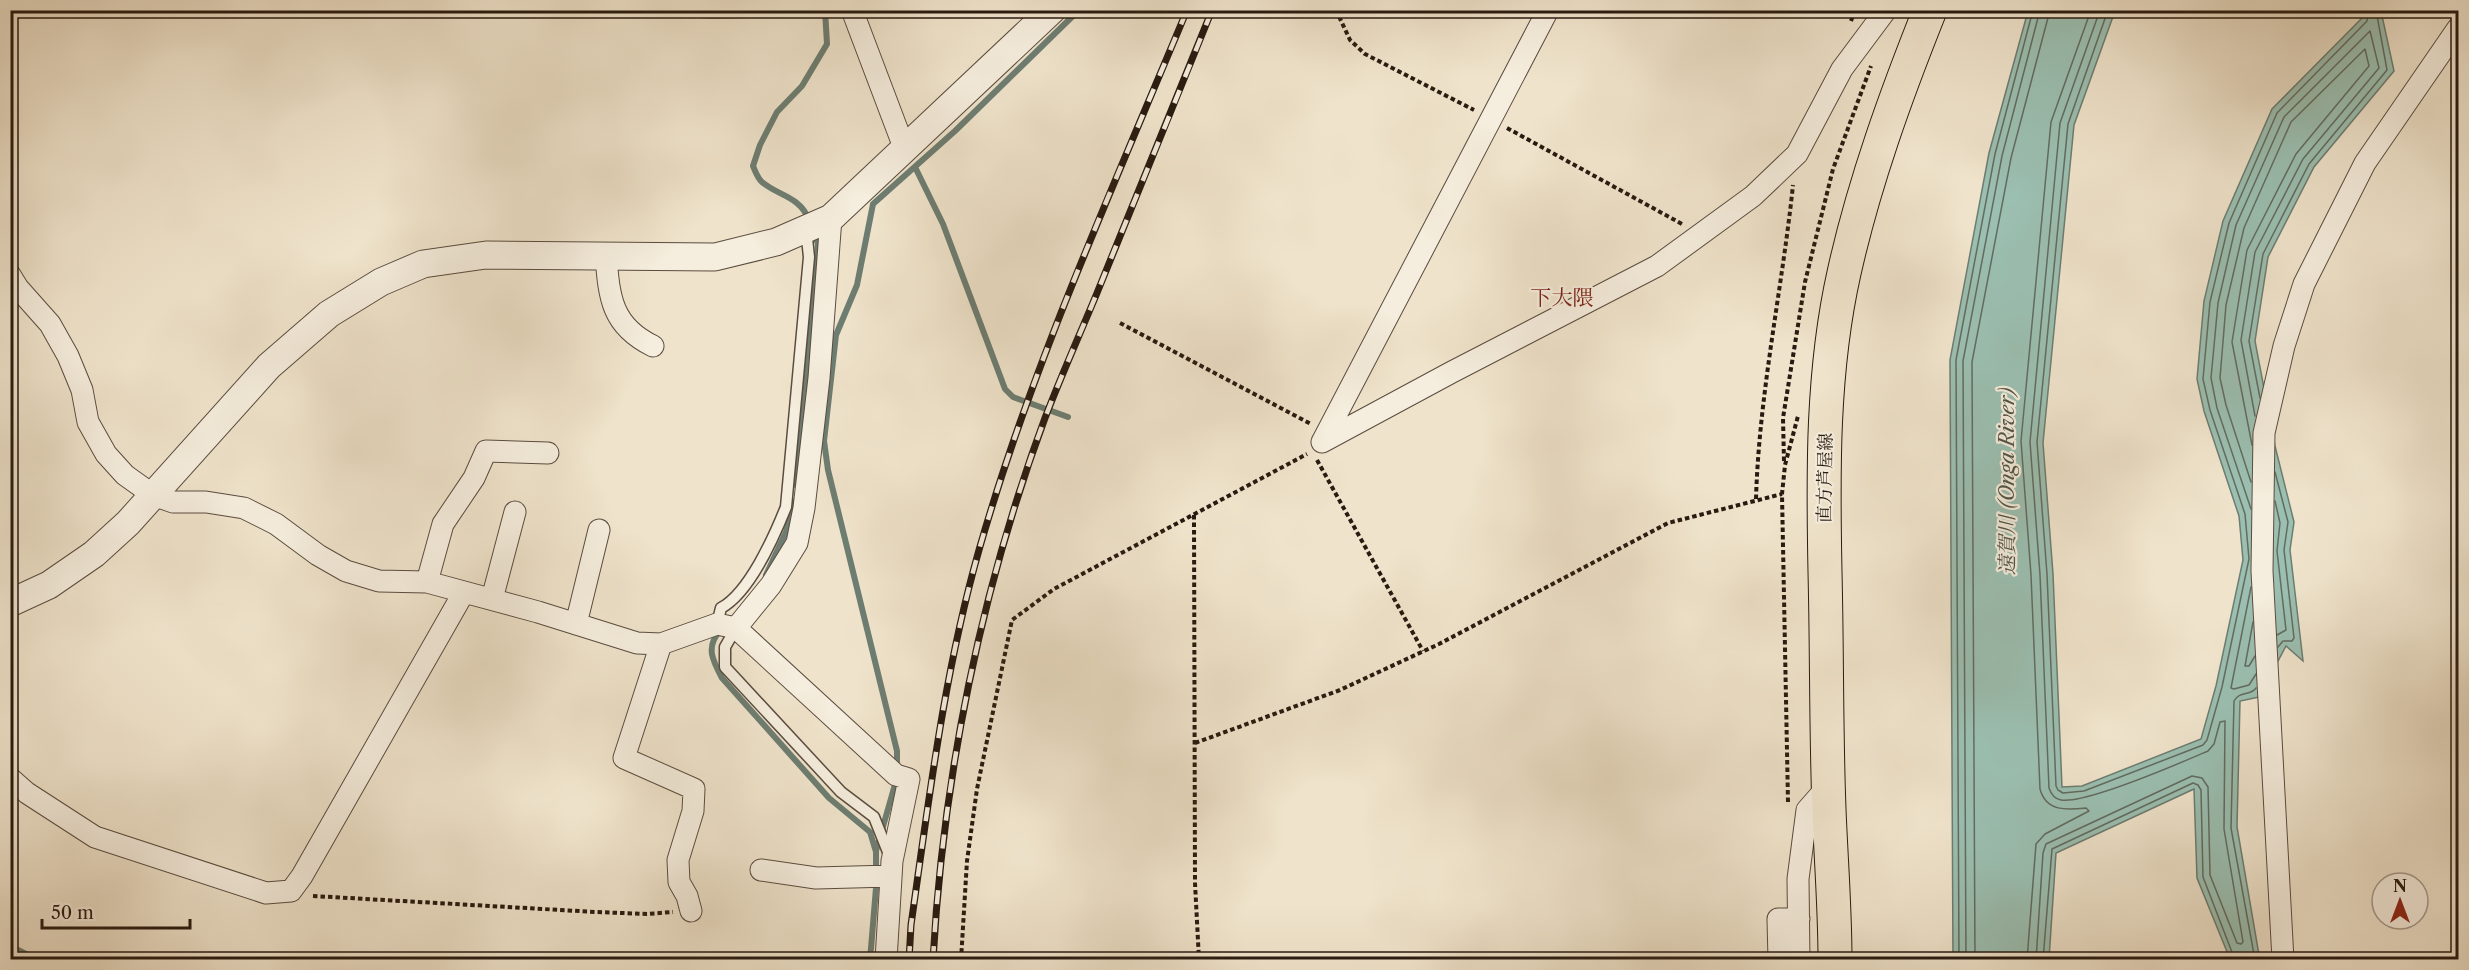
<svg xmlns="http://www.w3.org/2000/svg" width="2469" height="970" font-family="'Libre Caslon Text','Noto Serif JP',serif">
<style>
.green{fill:#bdc395;stroke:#726e52;stroke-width:1.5}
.water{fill:#9bbfb1;stroke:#6d7d71;stroke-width:1.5}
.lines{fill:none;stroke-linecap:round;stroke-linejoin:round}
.shore{stroke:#626c60;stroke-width:1.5}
.stream{stroke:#6d7d71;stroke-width:6}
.service-casing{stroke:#5a4c3f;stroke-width:13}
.minor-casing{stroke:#5a4c3f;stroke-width:23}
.tertiary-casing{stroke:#5a4c3f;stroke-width:29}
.primary-casing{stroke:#281a10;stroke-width:35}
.path{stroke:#281a10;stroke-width:4;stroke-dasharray:4.5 3;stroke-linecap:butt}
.service{stroke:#f5eddd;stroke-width:10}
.minor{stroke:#f5eddd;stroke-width:21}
.tertiary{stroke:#f5eddd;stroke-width:27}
.primary{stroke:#efe3cb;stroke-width:33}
.rail-casing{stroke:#281a10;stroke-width:7}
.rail{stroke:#f5eddd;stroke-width:4.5;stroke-dasharray:14;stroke-linecap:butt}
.labels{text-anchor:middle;stroke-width:4.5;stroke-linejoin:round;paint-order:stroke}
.street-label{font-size:18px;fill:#281a10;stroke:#f5eddd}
.water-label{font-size:20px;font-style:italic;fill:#505448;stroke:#f5eddd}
.quarter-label{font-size:21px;fill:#7a1f14;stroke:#f5eddd}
</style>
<rect width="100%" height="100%" fill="#efe3cb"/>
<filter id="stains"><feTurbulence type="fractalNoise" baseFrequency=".00333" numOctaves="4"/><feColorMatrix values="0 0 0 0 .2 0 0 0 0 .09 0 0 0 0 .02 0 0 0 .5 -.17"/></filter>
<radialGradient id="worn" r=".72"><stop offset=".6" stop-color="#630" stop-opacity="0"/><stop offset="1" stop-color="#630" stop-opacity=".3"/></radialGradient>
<path class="green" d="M597,11H866L859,15L711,18Z"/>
<path class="water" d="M2028,11H2115L2074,125L2043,443L2053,574L2062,787L2082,786L2201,739L2216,686L2243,560L2239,516L2204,411L2197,379L2204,301L2223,221L2272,109L2363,17L2362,11H2381L2394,71L2314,167L2268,257L2255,341L2275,446L2294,522L2290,550L2303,661L2286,646L2259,697L2240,701L2237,827L2259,955L2263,959H2230L2197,878L2194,789L2056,853L2049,959L1953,960L1950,360L1989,153Z"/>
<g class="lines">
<path class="shore" d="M2108,10L2068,124L2037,442L2047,574L2056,786L2058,790L2063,793L2084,791L2203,745L2207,740L2222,687L2249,559L2245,514L2210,410L2203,379L2210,302L2229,223L2277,113L2367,21L2368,10
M2260,398L2249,341L2263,254L2309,164L2387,70L2376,10
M2275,472L2288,522L2284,550L2294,638L2292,641H2283L2278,647
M2251,482L2226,405L2220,378L2226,305L2244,228L2291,122L2365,49L2369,66L2296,154L2247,250L2232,342L2252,445
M2275,501L2280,523L2277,551L2286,630L2277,635
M2251,509L2217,408L2211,378L2218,303L2236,225L2284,117L2370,31L2379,68L2303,159L2255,252L2241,340L2255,416
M2251,587L2231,688L2234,689L2249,685L2256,674
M2253,622L2245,666H2249L2255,656
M1959,960L1956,360L1995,154L2033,10
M1966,960L1963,361L2002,156L2040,10
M1975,960L1972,362L2011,158L2050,10
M2027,960L2036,844L2045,834L2089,811L2086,808C2067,810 2046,812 2040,789L2031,575L2021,441L2051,122L2091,10
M2036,960L2043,853L2046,844L2192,776L2202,778L2208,787L2210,875L2237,943L2241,944L2243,942L2224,829L2225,721L2220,722L2214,744L2208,751C2180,763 2087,804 2061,800C2054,799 2051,794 2049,788L2040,575L2030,442L2060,123L2100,10
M2043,960L2052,849L2193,783L2198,785L2201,790L2203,877L2235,960
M2255,960L2231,828L2234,701C2239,691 2251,696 2256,688"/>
<path class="stream" d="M915,167L943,224L1005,389L1013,397L1068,417
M809,220C800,196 778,196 762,182C758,179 755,171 753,166L760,145L777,112L802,86L827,44L825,10
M796,485L818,244L814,233
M766,575L786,532L795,501
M720,631C705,647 713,661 722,678L829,798L870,832L876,852V888L870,960
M897,767V751L828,470L824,441L836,335L857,285L873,204L955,131L1079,10
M876,851L896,781
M10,946L38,960"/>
<g class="service-casing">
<path id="service" d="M717,624L721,608C749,593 774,537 786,507L809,257L806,229
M736,628L725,647V667L841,792L874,817L890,857"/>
</g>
<g class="minor-casing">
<path id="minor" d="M852,10L905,150
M606,256C609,298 612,326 653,346
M10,275L18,288L50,324L68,356L82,390L88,422L106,454L125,475L153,495L173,502H206L244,508L276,524L318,555L346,571L379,581L427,582L538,612L637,643L661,644L717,624L736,628L771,585L797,543L804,508L819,378L831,218
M1322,442L1452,372L1657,266L1753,196L1797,154L1842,69L1886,10
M1322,442L1548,10
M427,582L443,524L474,478L486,451L548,453
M492,599L515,512
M576,624L599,530
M736,628L896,775L909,779L892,861L886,960
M661,644L624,758L694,789L693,811L678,860L679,882L687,896L691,911
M10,778L27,793L95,837L266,893L291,891L302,876L464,592
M761,870L816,878L891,876
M1779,960L1778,919H1799
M1799,960L1798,879L1807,810L1829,785
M2283,960L2262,571L2264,433L2284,346L2304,284L2365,163L2458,28"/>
</g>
<g class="tertiary-casing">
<path id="tertiary" d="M10,603L49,585L94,554L128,523L269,366L329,314L381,282L423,264L486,255L715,257L776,242L831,218L1052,10"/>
</g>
<g class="primary-casing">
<path id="primary" d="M1835,960C1835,909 1831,860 1829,809C1826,730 1827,651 1825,572C1823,472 1822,371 1844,273C1864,183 1896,95 1930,10"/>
</g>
<path class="path" d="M1336,10L1350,40L1365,54L1474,110
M1851,21L1855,10
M1507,128L1682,224
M1120,323L1311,424
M1317,460L1423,651
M1784,461L1783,418L1805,282L1833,169L1871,66
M1756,499C1759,394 1782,290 1793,185
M1194,515L1195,883L1199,960
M1195,743L1340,690L1439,644L1668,523L1782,494
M1788,802L1782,494L1785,465L1798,416
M313,896L596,912L647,914L673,912
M961,960L967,861L977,789L1012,620L1054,589L1307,454"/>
<use href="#service" class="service"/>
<use href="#minor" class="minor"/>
<use href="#tertiary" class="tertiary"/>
<use href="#primary" class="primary"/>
<g class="rail-casing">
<path id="rail" d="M909,960L911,925C929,799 944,673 979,550C1032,365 1113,188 1187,10
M933,960C943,776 981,590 1045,418C1061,376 1080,334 1097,293C1135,199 1174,105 1212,10"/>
</g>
<use href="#rail" class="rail"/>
</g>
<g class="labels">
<g class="street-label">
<text transform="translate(1825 478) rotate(-89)" y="6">直方芦屋線</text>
</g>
<g class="water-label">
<text transform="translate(2007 481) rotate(-90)" y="7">遠賀川 (Onga River)</text>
</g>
<g class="quarter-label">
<text x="1562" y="305">下大隈</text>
</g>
</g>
<rect width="2469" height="970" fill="none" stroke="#efe3cb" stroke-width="36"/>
<rect x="12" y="12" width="2445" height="946" fill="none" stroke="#281a10" stroke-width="3"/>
<rect x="18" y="18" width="2433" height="934" fill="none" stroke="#281a10" stroke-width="1.5"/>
<g transform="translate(2400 901)"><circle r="28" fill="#f5eddd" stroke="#a3998b" stroke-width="1.5"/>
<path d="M0-4.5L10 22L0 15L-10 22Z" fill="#8f2418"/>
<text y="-9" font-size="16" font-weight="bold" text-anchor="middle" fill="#281a10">N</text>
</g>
<path d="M42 919v9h148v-9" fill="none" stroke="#281a10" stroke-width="3"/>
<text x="51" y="919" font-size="18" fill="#281a10" stroke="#f5eddd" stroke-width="4.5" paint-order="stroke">50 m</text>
<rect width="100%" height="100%" filter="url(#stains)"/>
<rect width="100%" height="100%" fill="url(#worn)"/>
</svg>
